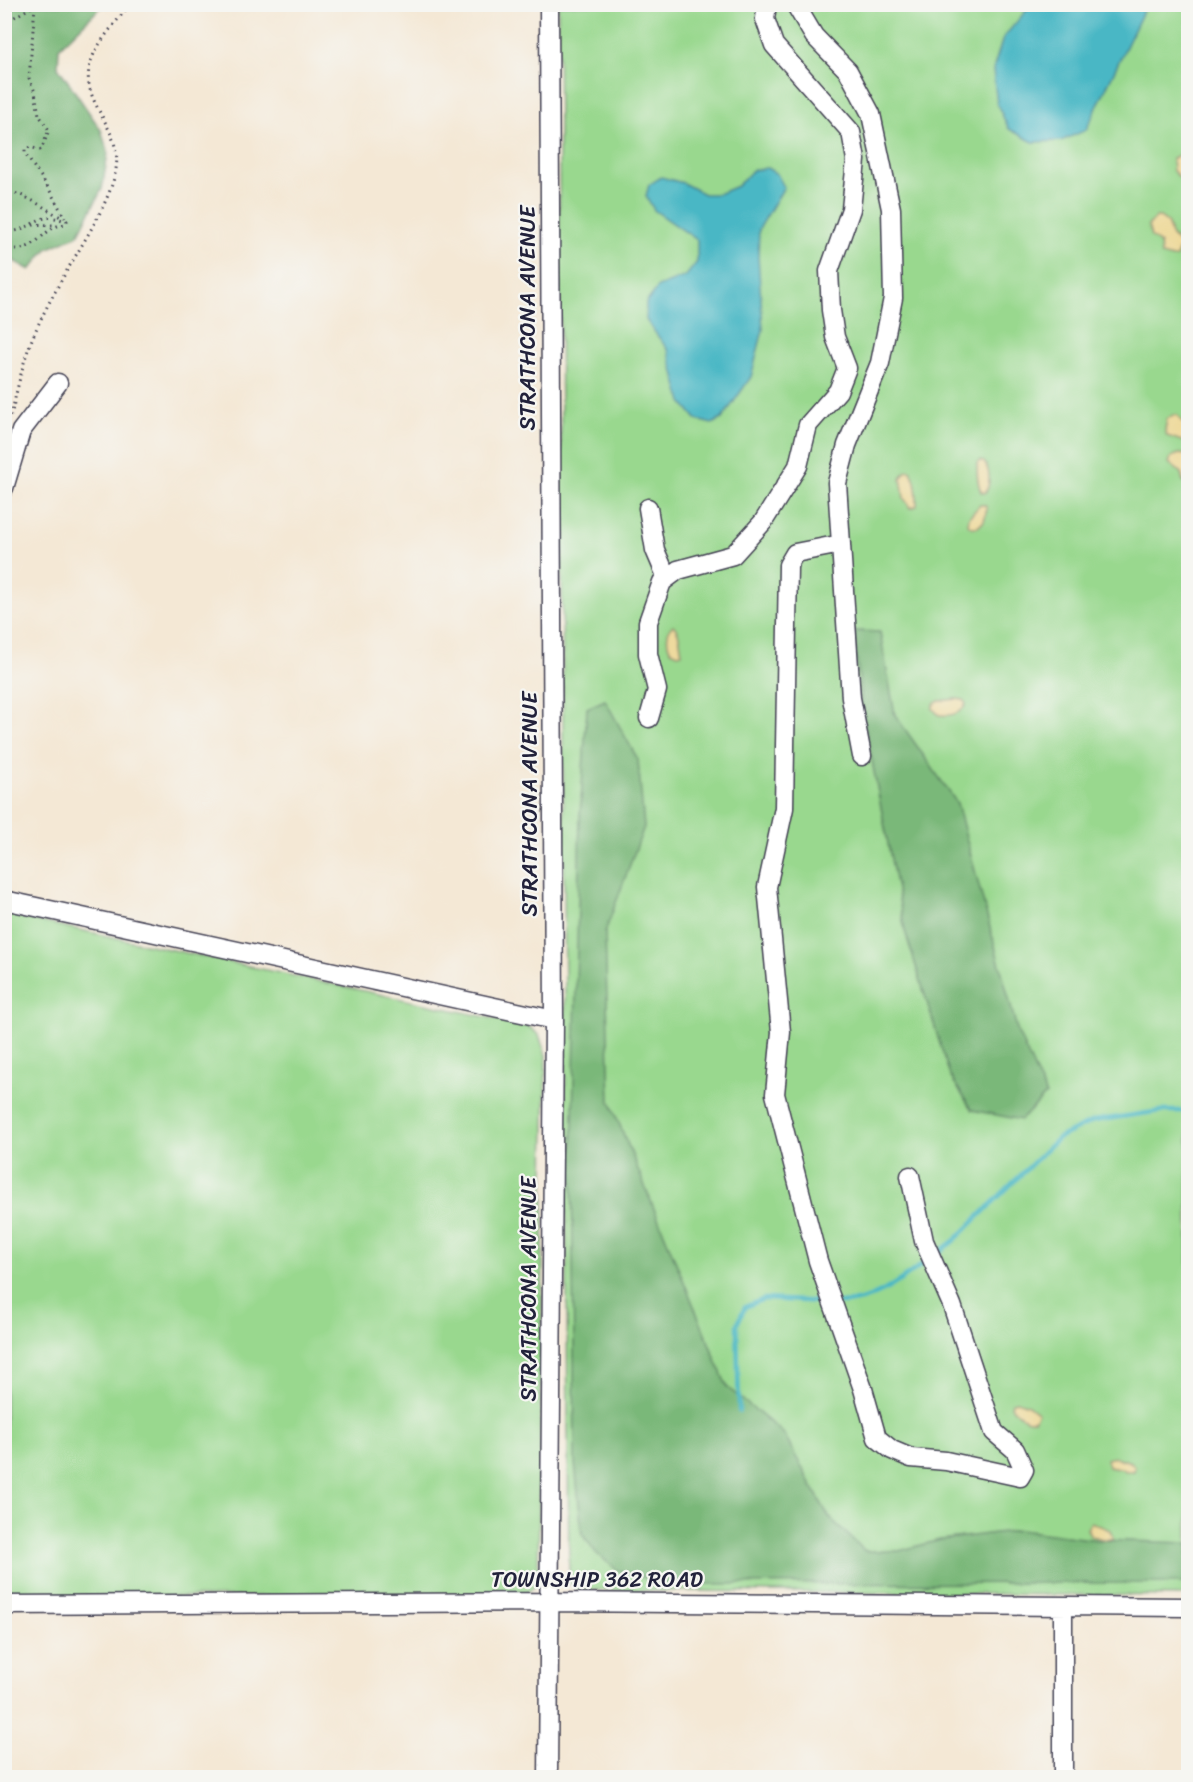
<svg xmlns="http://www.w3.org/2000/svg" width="1193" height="1782" font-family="Sriracha,sans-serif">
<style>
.green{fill:#99d88e;stroke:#5e7d64;stroke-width:1.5}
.forest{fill:#7ab879;stroke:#4e6d5a;stroke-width:1.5}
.sand{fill:#eeda9e;stroke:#887e6c;stroke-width:1.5}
.water{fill:#4ab7c5;stroke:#366c80;stroke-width:1.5}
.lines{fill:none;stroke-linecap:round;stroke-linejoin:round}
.stream{stroke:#4ab7c5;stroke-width:4.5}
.minor-casing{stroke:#424052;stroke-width:21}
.path{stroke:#424052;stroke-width:3;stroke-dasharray:1.5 4.5;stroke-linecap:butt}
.minor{stroke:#fff;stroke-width:18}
.labels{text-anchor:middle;stroke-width:4.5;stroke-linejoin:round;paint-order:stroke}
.street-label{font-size:22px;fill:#22223b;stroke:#f6f6f2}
</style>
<rect width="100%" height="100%" fill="#f6f6f2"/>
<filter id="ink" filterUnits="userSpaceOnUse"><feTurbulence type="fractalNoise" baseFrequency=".0167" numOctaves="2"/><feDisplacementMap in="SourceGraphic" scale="12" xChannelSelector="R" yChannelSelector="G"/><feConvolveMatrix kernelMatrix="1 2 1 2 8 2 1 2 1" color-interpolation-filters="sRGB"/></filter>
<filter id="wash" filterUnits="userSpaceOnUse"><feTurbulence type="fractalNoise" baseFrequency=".008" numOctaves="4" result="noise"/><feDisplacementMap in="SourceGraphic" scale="24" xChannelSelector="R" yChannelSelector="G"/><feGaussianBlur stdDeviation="1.35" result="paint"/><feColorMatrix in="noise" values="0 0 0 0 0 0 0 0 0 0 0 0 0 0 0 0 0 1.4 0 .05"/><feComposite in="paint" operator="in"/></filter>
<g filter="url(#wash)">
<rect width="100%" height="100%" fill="#f4e8d5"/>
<path class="green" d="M558,5H1188V1596L577,1590L569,1583Z
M5,914L528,1026L539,1035L546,1055L538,1577L533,1588L522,1596L5,1597Z"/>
<path class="forest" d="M4,5H103L59,48L58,67L101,130L108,153L102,189L78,235L47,249L30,270L5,256Z
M854,631L880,632L895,715L957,803L1018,1033L1046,1095L1021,1120L972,1110L950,1076L905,931L862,710Z
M605,700L638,760L644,827L605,932L610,1101L727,1387L783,1433L829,1517L865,1551H899L940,1540L1019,1530L1098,1540L1188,1543V1583L667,1584L617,1570L596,1553L582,1534L575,1463L572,1160L580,816L587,708Z"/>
<path class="sand" d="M1182,153L1188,156V179L1179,177L1173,171L1172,159Z
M1156,217H1160L1167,222C1169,226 1169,232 1172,236C1181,245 1182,244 1176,257L1172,258L1161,255L1160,244L1151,237L1148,226Z
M1173,415H1177L1183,423H1188V442L1187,443L1167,436L1165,430L1167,419Z
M1179,454L1188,455V484L1183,481L1181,473L1169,463L1171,457Z
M980,461L984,462C990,469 991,485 985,493L981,492C977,482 977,473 977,463Z
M910,470C917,480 917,495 917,506L910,508L904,498L901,478L906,471Z
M980,505H985L987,509L984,521L978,527H971L968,524L969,517Z
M673,625C680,631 680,644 682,653L678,654L671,651C666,643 666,631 673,625Z
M956,699L964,700L966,704C961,715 950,716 939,715L933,709V705L939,701Z
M1017,1401L1028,1405L1038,1413L1034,1420C1026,1422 1016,1412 1011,1406L1012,1402Z
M1115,1457L1131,1462L1135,1467L1134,1471H1126L1120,1468L1108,1466L1106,1459Z
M1091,1522L1110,1530L1113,1538L1106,1540L1091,1536L1087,1529Z"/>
<path class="water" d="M1031,5H1146L1086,130L1061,141L1033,142L1009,129L997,104L993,70L1003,38Z
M767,168L777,174L784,187L759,229L758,257L763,330L751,377L722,419L712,424L697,420L682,402L668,350L646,320V303L658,287L686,276L697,262V240L654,210L646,196L649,185L661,177L683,183L704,194H718L737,186L753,170Z"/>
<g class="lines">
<path class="stream" d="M935,1255L955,1240L1058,1138L1093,1121L1161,1111H1188
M838,1303C873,1304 901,1280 928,1260
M739,1411L737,1324L745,1307L764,1299L826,1302"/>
</g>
</g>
<g filter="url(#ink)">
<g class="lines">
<g class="minor-casing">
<path id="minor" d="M795,4L814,36L848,71L871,114L891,209L893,298L880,363L847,445L837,483L851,698L862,756
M4,488L21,431L58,383
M648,508L655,550L667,578
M841,544L795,553L788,565L784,808L767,887L781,1032L775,1094L818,1261L863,1389L877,1438L892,1450L911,1458L946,1461L1020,1477L1024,1470L1015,1450L994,1432L952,1305L924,1241L910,1176
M649,718L657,690L648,654V622L662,582L678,570L733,555L763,522L798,466L808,425L838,391L847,368L835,337L831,310L829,271L851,209L856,160L851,132L774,45L765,19L767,4
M4,900L554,1020
M4,1605L548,1602L1188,1607
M1063,1607V1778
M548,1778L554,1020L549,4"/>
</g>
<path class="path" d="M35,6L29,78L35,92L39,115L49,130L42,148L40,150L30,147L25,150V154L46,184L65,218
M4,23L37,4
M4,191C26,193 44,209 63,218
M32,224C43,216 53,216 65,221
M4,230C20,234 22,226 34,225C41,224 48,225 55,225
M4,246C35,259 40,227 65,224L67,221L65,218
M11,416C16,394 21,371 28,350C35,330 45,310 55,292C73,257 110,206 116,169C123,126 77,102 91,61C97,43 118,20 130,4"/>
<use href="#minor" class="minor"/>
</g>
</g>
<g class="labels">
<g class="street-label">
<text transform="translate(527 318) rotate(-90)" y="8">STRATHCONA AVENUE</text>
<text transform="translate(529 804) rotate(-90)" y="8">STRATHCONA AVENUE</text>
<text transform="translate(528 1289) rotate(-90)" y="8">STRATHCONA AVENUE</text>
<text x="597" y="1587">TOWNSHIP 362 ROAD</text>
</g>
</g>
<rect width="1193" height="1782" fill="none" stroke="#f6f6f2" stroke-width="24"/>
</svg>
